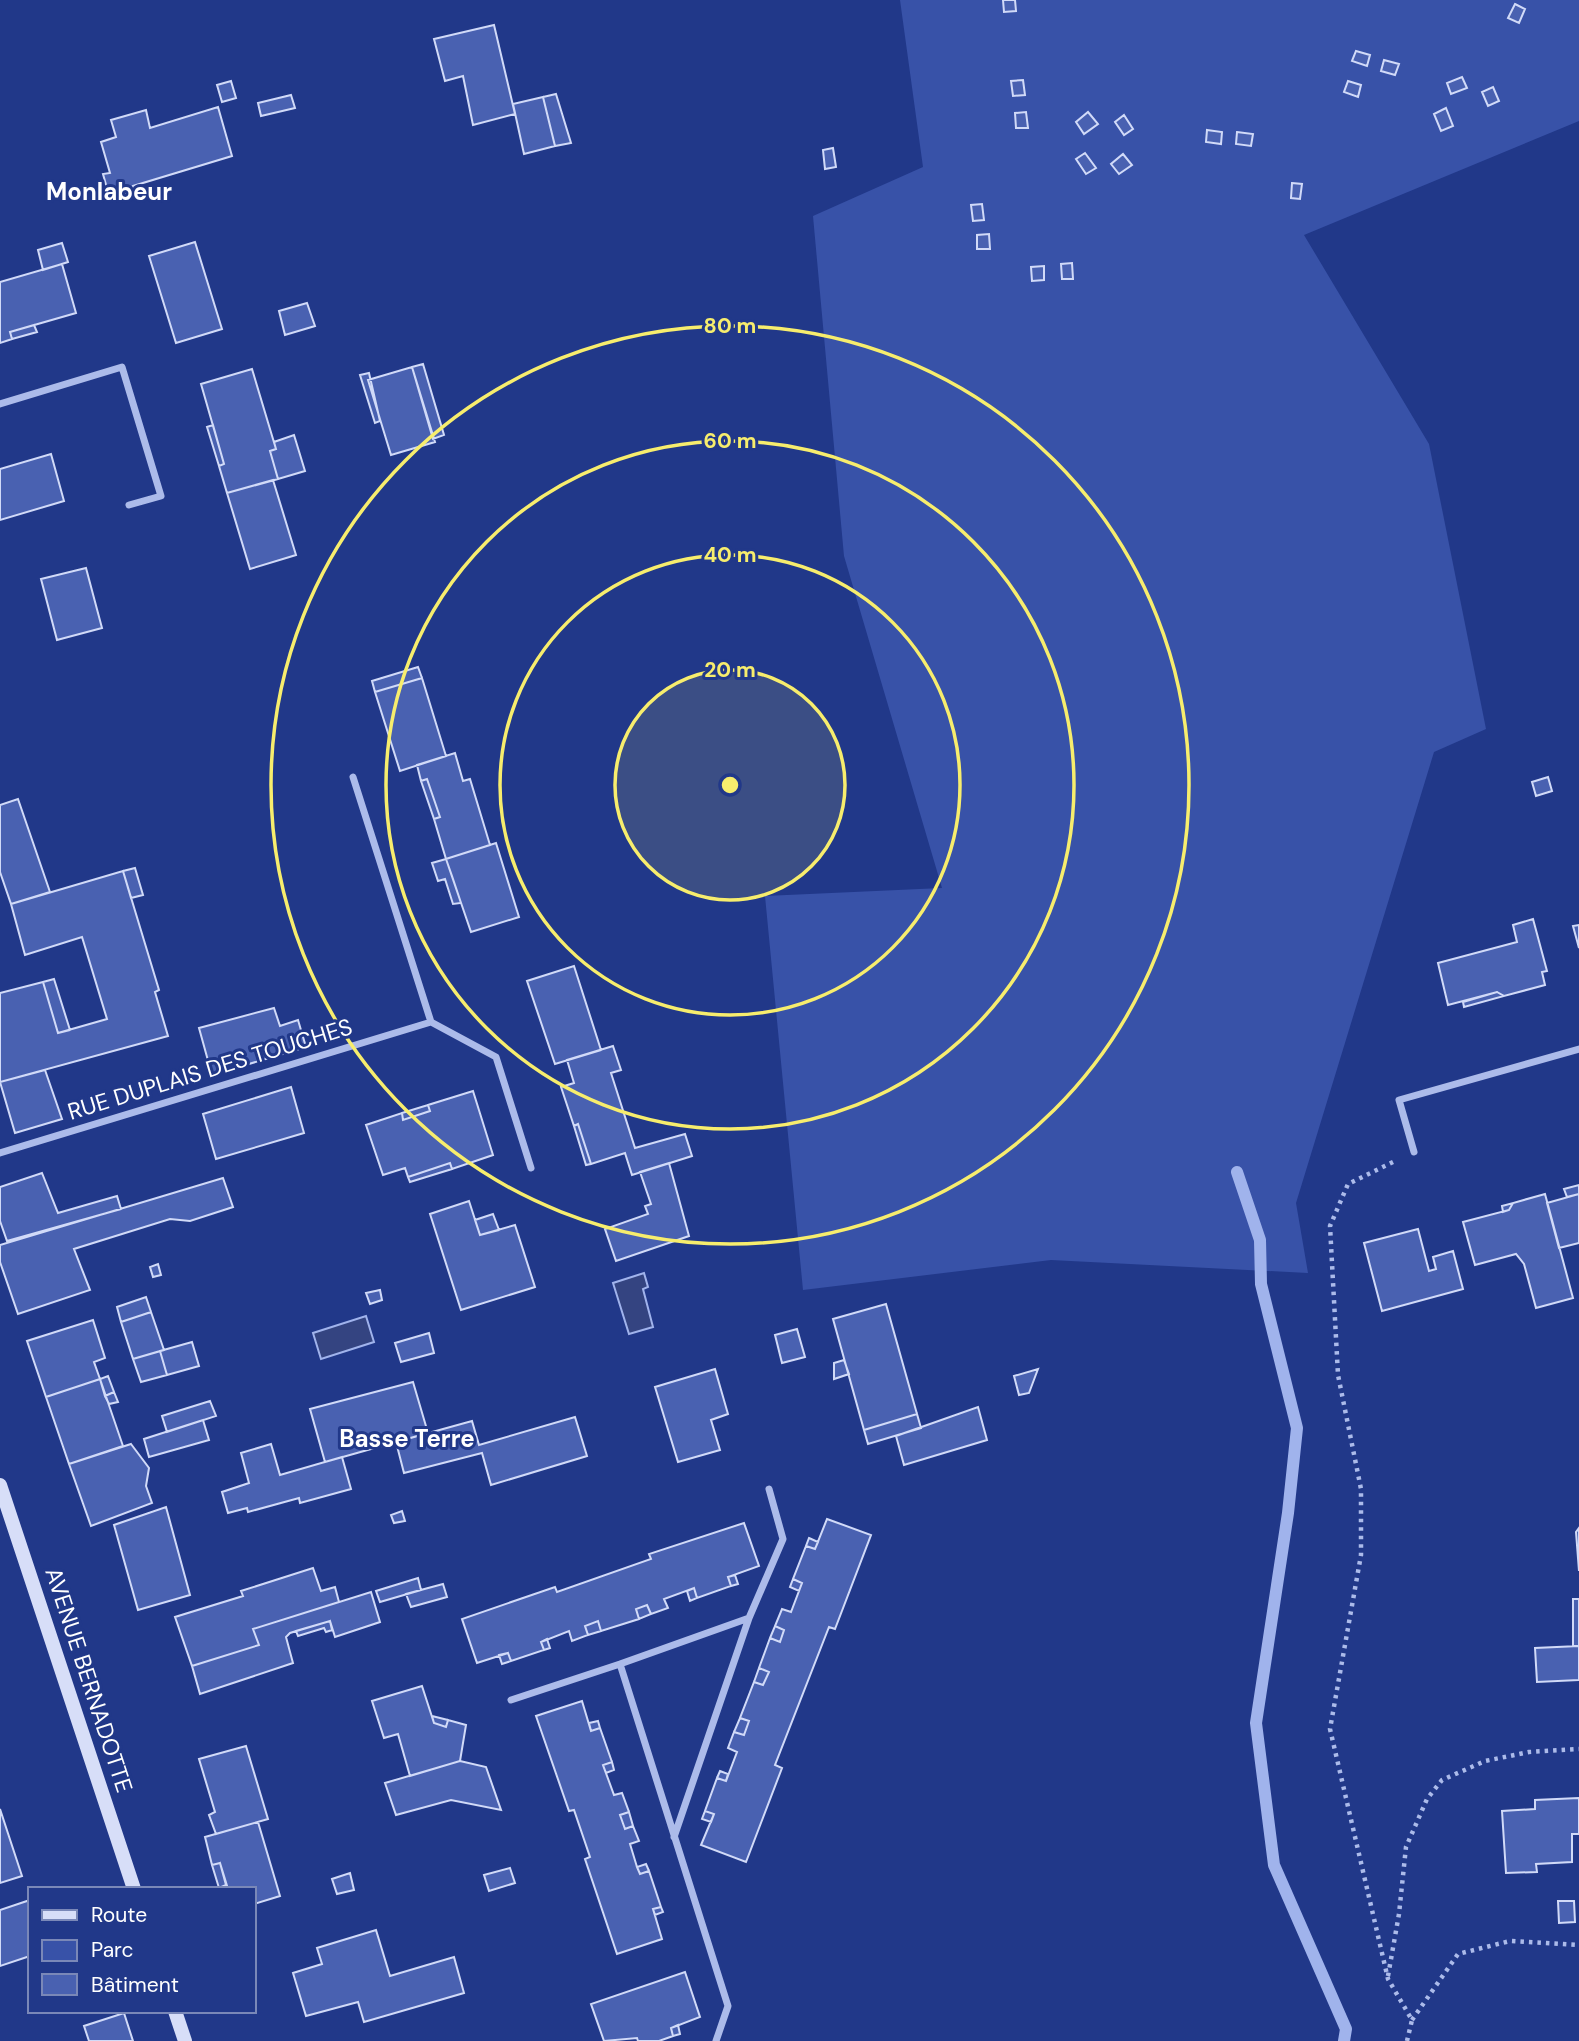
<svg xmlns="http://www.w3.org/2000/svg" width="1579" height="2041" font-family="'DM Sans',sans-serif">
<style>
.green{fill:#3852a8}
.water{fill:#344481;stroke:#a0b3ec;stroke-width:2}
.lines{fill:none;stroke-linecap:round;stroke-linejoin:round}
.stream{stroke:#a0b3ec;stroke-width:12}
.building{fill:#4961b1;stroke:#d1daf8;stroke-width:2}
.path{stroke:#acbbea;stroke-width:4.5;stroke-dasharray:3.5 5;stroke-linecap:butt}
.street{stroke:#acbbea;stroke-width:7}
.secondary{stroke:#d7def8;stroke-width:14}
.ring{fill:none;stroke:#f7ed6d;stroke-width:3.5}
.labels{text-anchor:middle;stroke-width:6;stroke-linejoin:round;paint-order:stroke}
.street-label{font-size:23px;fill:#fff;stroke:#213889}
.neighbourhood-label{font-size:24px;font-weight:bold;fill:#fff;stroke:#213889}
.centre{fill:#f7ed6d;stroke:#213889;stroke-width:3.5}
.ring-label{font-size:21px;text-anchor:middle;font-weight:bold;fill:#f7ed6d;stroke:#213889;stroke-width:6;stroke-linejoin:round;paint-order:stroke}
</style>
<rect width="100%" height="100%" fill="#213889"/>
<path class="green" d="M900,0H1579V121L1304,235L1429,444L1486,729L1434,752L1296,1203L1308,1273L1051,1260L803,1290L765,896L942,888L844,556L813,216L923,167Z"/>
<path class="water" d="M644,1273L648,1287L643,1289L653,1327L629,1334L613,1283Z
M366,1316L374,1342L321,1359L313,1333Z"/>
<g class="lines">
<path class="stream" d="M1237,1172L1260,1240L1261,1284L1297,1428L1288,1513L1256,1723L1274,1865L1346,2029L1344,2041"/>
</g>
<path class="building" d="M1003,0H1015L1016,11L1004,12Z
M1515,4L1525,9L1519,23L1508,18Z
M494,25L515,114L473,125L463,76L445,81L434,39Z
M1356,51L1370,55L1367,66L1352,61Z
M1384,60L1399,64L1395,75L1381,71Z
M1462,77L1467,88L1451,94L1447,83Z
M1023,80L1025,95L1013,96L1011,81Z
M231,81L236,98L222,102L217,85Z
M1348,81L1361,85L1358,97L1344,92Z
M1493,87L1499,101L1488,106L1482,92Z
M556,94L571,143L555,146L543,97Z
M291,95L295,108L261,116L258,103Z
M543,97L555,146L524,154L513,104Z
M218,107L232,156L133,186L135,192L110,199L103,174L110,173L101,142L116,137L111,120L146,110L150,128Z
M1446,108L1453,126L1441,131L1434,114Z
M1026,112L1028,128H1016L1015,113Z
M1088,112L1098,124L1084,134L1076,122Z
M1124,115L1133,129L1124,135L1115,122Z
M1207,130L1222,132L1221,144L1206,142Z
M1237,132L1253,134L1251,146L1236,144Z
M833,148L836,167L825,169L823,150Z
M1085,153L1096,168L1086,174L1076,159Z
M1123,154L1132,165L1119,174L1111,164Z
M1292,183L1302,184L1300,199L1291,198Z
M982,204L984,220L973,221L971,205Z
M989,234L990,249H977V235Z
M195,242L222,329L176,343L149,256Z
M62,243L68,262L43,270L38,250Z
M1072,263L1073,279H1062L1061,264Z
M62,264L76,313L10,332L12,339L0,343V282Z
M1044,266V280L1032,281L1031,267Z
M307,303L315,326L285,335L279,311Z
M34,325L37,332L12,339L10,332Z
M423,364L444,435L433,439L412,367Z
M412,367L435,442L391,455L368,380Z
M252,369L276,449L270,451L278,479L227,493L219,466L224,464L201,384Z
M369,373L380,421L375,423L360,375Z
M213,425L224,464L219,466L207,427Z
M294,435L305,471L278,479L270,451L276,449L274,442Z
M51,454L64,501L0,520V469Z
M273,480L296,555L250,569L227,493Z
M86,568L102,628L57,640L41,579Z
M418,667L422,678L375,692L372,681Z
M422,678L446,756L400,771L375,692Z
M455,753L463,781L470,779L490,845L446,859L434,819L440,817L427,779L421,781L417,765Z
M1548,777L1552,791L1536,796L1532,782Z
M427,779L440,817L434,819L421,781Z
M18,799L50,892L11,904L0,872V805Z
M496,843L519,917L471,932L446,859Z
M446,859L452,876L461,903L453,904L445,879L438,881L432,863Z
M135,868L143,895L131,898L123,871Z
M123,871L159,990L155,992L168,1036L0,1082V993L43,982L58,1033L107,1019L82,937L25,955L11,904Z
M1533,919L1547,971L1542,972L1545,985L1504,996L1497,992L1448,1005L1438,963L1517,942L1513,925Z
M1579,925V948L1573,926Z
M574,966L601,1050L555,1064L527,981Z
M54,979L70,1030L58,1033L43,982Z
M1497,992L1504,996L1464,1007L1463,1002Z
M274,1008L280,1026L298,1020L306,1047L212,1075L199,1028Z
M613,1046L621,1070L611,1073L635,1148L685,1134L692,1156L632,1175L625,1153L591,1164L578,1124L574,1126L561,1087L574,1083L567,1060Z
M45,1070L62,1119L15,1133L0,1082Z
M291,1087L304,1133L216,1159L203,1114Z
M473,1091L493,1155L452,1169L450,1163L408,1177L405,1168L383,1175L366,1125L402,1113L403,1120L430,1111L428,1105Z
M428,1105L430,1111L403,1120L402,1113Z
M578,1124L591,1164L586,1165L574,1126Z
M450,1163L452,1169L410,1182L408,1177Z
M669,1163L689,1236L616,1261L605,1229L648,1214L645,1206L651,1204L640,1172Z
M42,1173L58,1213L117,1196L121,1209L7,1241L0,1221V1187Z
M223,1178L233,1207L190,1221L170,1219L74,1249L90,1290L18,1314L0,1262V1245Z
M1579,1185V1194L1567,1197L1564,1189Z
M1545,1194L1573,1298L1536,1308L1524,1264L1516,1254L1475,1265L1463,1222L1509,1210L1513,1203Z
M1579,1194V1243L1559,1248L1547,1203Z
M469,1201L480,1235L515,1225L535,1287L461,1310L430,1214Z
M1513,1203L1509,1210L1503,1212L1502,1206Z
M493,1214L499,1230L480,1235L475,1220Z
M1418,1229L1429,1271L1436,1269L1433,1257L1453,1251L1463,1289L1382,1311L1364,1243Z
M158,1264L161,1275L153,1277L150,1267Z
M380,1290L382,1300L370,1304L366,1293Z
M146,1297L151,1312L121,1322L117,1307Z
M886,1304L917,1414L864,1430L833,1319Z
M151,1312L164,1350L133,1359L121,1322Z
M93,1320L105,1358L94,1362L100,1379L46,1397L27,1341Z
M797,1329L805,1357L782,1363L775,1335Z
M429,1333L434,1353L401,1362L395,1343Z
M192,1342L199,1366L167,1375L160,1351Z
M160,1351L167,1375L141,1382L133,1359Z
M844,1360L849,1374L834,1379V1363Z
M715,1369L728,1414L711,1420L720,1450L678,1462L655,1387Z
M1038,1369L1029,1393L1019,1395L1014,1376Z
M108,1376L114,1392L105,1396L100,1379Z
M100,1379L123,1446L69,1464L46,1397Z
M413,1382L428,1433L325,1462L310,1409Z
M114,1392L118,1402L109,1404L105,1396Z
M210,1401L216,1416L167,1432L162,1416Z
M978,1407L987,1440L904,1465L896,1436Z
M917,1414L921,1428L868,1444L864,1430Z
M575,1417L587,1456L491,1485L482,1453L404,1473L396,1442L472,1421L479,1445Z
M203,1420L209,1440L149,1457L144,1439Z
M131,1444L149,1468L146,1486L152,1503L91,1526L69,1464Z
M271,1444L280,1475L342,1457L351,1489L300,1503L299,1498L248,1512L247,1508L228,1513L222,1492L249,1483L241,1453Z
M166,1507L190,1595L138,1610L114,1525Z
M402,1511L405,1521L394,1523L391,1515Z
M827,1519L871,1535L835,1629L829,1627L775,1765L782,1768L746,1862L701,1845L714,1814L705,1811L717,1778L726,1781L737,1752L728,1748L734,1732L744,1735L749,1721L740,1718L754,1682L763,1685L769,1672L759,1668L770,1638L780,1642L784,1630L775,1626L782,1609L791,1612L802,1583L793,1579L806,1546L815,1549Z
M744,1523L759,1566L728,1577L731,1586L697,1598L694,1588L664,1599L668,1608L651,1614L647,1605L636,1609L639,1619L601,1631L598,1621L585,1626L588,1635L572,1641L569,1631L541,1642L544,1650L511,1661L508,1653L477,1663L462,1619L555,1587L557,1592L651,1559L649,1554Z
M1579,1528V1571L1576,1532Z
M809,1538L818,1542L815,1549L806,1546Z
M313,1568L321,1591L335,1587L339,1602L253,1629L259,1645L192,1666L175,1617L243,1596L241,1591Z
M735,1575L738,1584L731,1586L728,1577Z
M418,1578L421,1590L380,1602L376,1591Z
M793,1579L802,1583L799,1591L790,1587Z
M443,1584L447,1597L411,1607L406,1594Z
M694,1588L697,1598L690,1601L687,1591Z
M371,1592L380,1622L335,1637L330,1621L290,1633L286,1637L293,1663L200,1694L192,1666L259,1645L253,1629Z
M1573,1599H1579V1646H1573Z
M647,1605L651,1614L639,1619L636,1609Z
M330,1621L332,1630L326,1632L324,1628L298,1636L296,1631Z
M598,1621L601,1631L588,1635L585,1626Z
M775,1626L784,1630L780,1642L770,1638Z
M547,1639L550,1648L544,1650L541,1642Z
M1579,1646V1680L1537,1682L1535,1648Z
M508,1653L511,1661L502,1664L499,1655Z
M759,1668L769,1672L763,1685L754,1682Z
M422,1686L434,1723L446,1727L448,1720L466,1725L460,1761L410,1776L398,1734L384,1738L372,1701Z
M582,1701L591,1731L600,1728L612,1762L603,1765L614,1795L622,1793L629,1812L620,1815L625,1829L633,1826L639,1841L630,1844L637,1867L640,1874L649,1871L661,1907L653,1909L662,1939L617,1954L585,1859L590,1857L574,1810L569,1811L536,1716Z
M432,1716L448,1720L446,1727L434,1723Z
M740,1718L749,1721L744,1735L734,1732Z
M598,1721L600,1728L591,1731L589,1723Z
M246,1746L268,1819L216,1834L209,1815L215,1812L199,1759Z
M460,1761L486,1767L501,1810L451,1800L396,1815L385,1783Z
M612,1762L614,1770L606,1773L603,1765Z
M720,1771L728,1774L726,1781L717,1778Z
M1579,1798V1834H1572V1862L1536,1864L1537,1872L1506,1873L1502,1811L1535,1809V1800Z
M0,1809L22,1876L0,1883Z
M705,1811L714,1814L711,1822L702,1819Z
M629,1812L633,1826L625,1829L620,1815Z
M258,1822L280,1896L254,1904V1889H228L220,1863L212,1865L205,1837Z
M220,1863L226,1885L219,1888L212,1865Z
M646,1864L649,1871L640,1874L637,1867Z
M510,1868L515,1883L489,1891L484,1875Z
M350,1873L354,1890L337,1894L332,1879Z
M30,1900V1956L0,1966V1910Z
M1558,1901H1574L1575,1922L1559,1923Z
M661,1907L663,1912L655,1915L653,1909Z
M376,1930L390,1976L454,1957L464,1993L364,2022L358,2002L306,2016L293,1973L322,1964L317,1948Z
M685,1972L700,2017L671,2028L673,2036L659,2041H638L637,2038L604,2041L591,2004Z
M124,2013L133,2041H89L84,2026Z
M678,2025L680,2034L673,2036L671,2028Z"/>
<g class="lines">
<path class="path" d="M1393,1162L1348,1184L1330,1226L1338,1375L1361,1489V1555L1330,1729L1388,1979L1412,2020L1407,2041
M1388,1976L1399,1914L1406,1847L1427,1799L1442,1780L1485,1761L1529,1752L1579,1749
M1412,2020L1458,1954L1510,1941L1579,1945"/>
<path class="street" d="M0,404L122,367L161,496L129,505
M353,777L431,1022L496,1057L531,1168
M1414,1152L1399,1100L1579,1049
M0,1153L431,1022
M749,1618L783,1539L769,1489
M511,1700L620,1664
M674,1837L749,1618L620,1664L728,2006L716,2041"/>
<path class="secondary" d="M0,1485L134,1889
M175,2011L185,2041"/>
</g>
<circle cx="730" cy="785" r="115" fill="#f7ed6d" fill-opacity=".12"/>
<g class="ring">
<circle cx="730" cy="785" r="115"/>
<circle cx="730" cy="785" r="230"/>
<circle cx="730" cy="785" r="344"/>
<circle cx="730" cy="785" r="459"/>
</g>
<g class="labels">
<g class="street-label">
<text transform="translate(210 1069) rotate(-17)" y="8">RUE DUPLAIS DES TOUCHES</text>
<text transform="translate(89 1680) rotate(72)" y="8">AVENUE BERNADOTTE</text>
</g>
<g class="neighbourhood-label">
<text x="109" y="200">Monlabeur</text>
<text x="407" y="1447">Basse Terre</text>
</g>
</g>
<circle cx="730" cy="785" r="10" class="centre"/>
<g class="ring-label">
<text x="730" y="333">80 m</text>
<text x="730" y="448">60 m</text>
<text x="730" y="562">40 m</text>
<text x="730" y="677">20 m</text>
</g>
<rect x="28" y="1887" width="228" height="126" fill="#213889" stroke="#7a88b8" stroke-width="2"/>
<rect x="42" y="1910" width="35" height="10" fill="#d7def8" stroke="#7a88b8" stroke-width="2"/>
<text x="91" y="1922" font-size="21" fill="#ffffff">Route</text>
<rect x="42" y="1940" width="35" height="21" fill="#3852a8" stroke="#7a88b8" stroke-width="2"/>
<text x="91" y="1957" font-size="21" fill="#ffffff">Parc</text>
<rect x="42" y="1974" width="35" height="21" fill="#4961b1" stroke="#7a88b8" stroke-width="2"/>
<text x="91" y="1992" font-size="21" fill="#ffffff">Bâtiment</text>
</svg>
